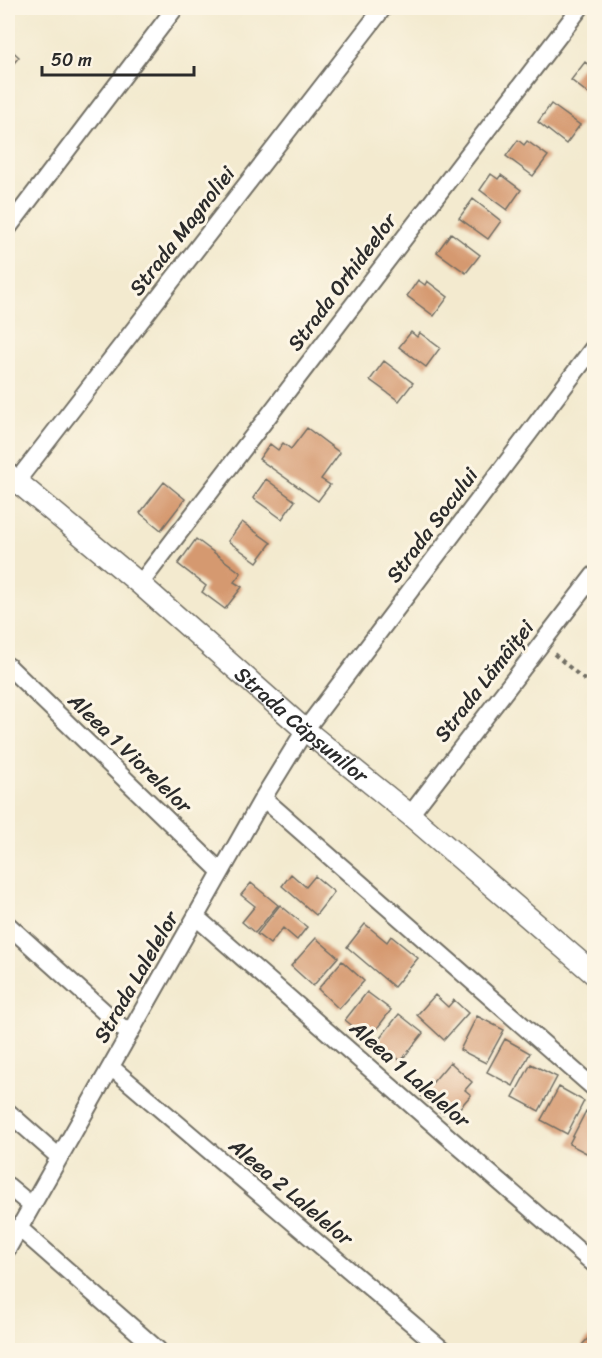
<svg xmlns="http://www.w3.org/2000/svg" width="602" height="1358" font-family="Sriracha,sans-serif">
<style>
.building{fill:#d59970}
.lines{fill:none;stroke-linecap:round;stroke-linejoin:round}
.minor-casing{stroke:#716e64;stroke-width:20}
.tertiary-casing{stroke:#716e64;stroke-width:24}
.path{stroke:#716e64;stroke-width:4;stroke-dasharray:4.5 4.5;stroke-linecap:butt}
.minor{stroke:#fff;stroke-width:16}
.tertiary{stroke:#fff;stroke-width:21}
.labels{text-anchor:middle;stroke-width:6;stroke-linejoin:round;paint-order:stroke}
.street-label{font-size:21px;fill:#2b2b2b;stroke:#fcf5e5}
</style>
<rect width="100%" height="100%" fill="#fcf5e5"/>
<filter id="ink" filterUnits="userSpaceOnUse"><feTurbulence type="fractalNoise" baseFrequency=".0167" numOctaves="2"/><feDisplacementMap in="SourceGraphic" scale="12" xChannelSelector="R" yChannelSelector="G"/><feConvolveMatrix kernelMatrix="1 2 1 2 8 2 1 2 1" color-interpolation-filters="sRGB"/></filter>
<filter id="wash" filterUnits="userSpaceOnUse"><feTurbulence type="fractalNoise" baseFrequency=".008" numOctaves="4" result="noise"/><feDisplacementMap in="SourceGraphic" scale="24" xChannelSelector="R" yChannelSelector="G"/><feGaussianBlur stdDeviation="1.35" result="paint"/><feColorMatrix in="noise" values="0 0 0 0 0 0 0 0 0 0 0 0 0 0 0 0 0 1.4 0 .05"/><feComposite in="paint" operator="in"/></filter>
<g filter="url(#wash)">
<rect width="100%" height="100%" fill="#f3eacf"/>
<g id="blocks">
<path class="building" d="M8,47L19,57L8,70Z
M585,62L594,69V98L571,80Z
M551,104L580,125L566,144L538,122Z
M518,140L524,145L527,141L548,156L533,176L506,156Z
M491,174L498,179L501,175L521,190L507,210L480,190Z
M473,199L501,221L488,239L459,218Z
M451,233L480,255L466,273L437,252Z
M418,280L425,285L427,281L448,297L434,316L407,296Z
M411,332L417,337L420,333L440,348L426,367L399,347Z
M384,361L413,383L399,401L370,380Z
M307,428L340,453L321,479L330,485L318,501L259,459L270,444L278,450L283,443L291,449Z
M266,479L295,501L282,519L253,498Z
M164,482L185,499L161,530L140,513Z
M242,522L271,543L257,562L228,541Z
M196,539L241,573L234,582L242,587L225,609L202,592L206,586L178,564Z
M291,874L306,887L315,876L334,892L316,915L282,886Z
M251,883L278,905L255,933L242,922L255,906L241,895Z
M280,905L307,927L297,940L283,928L270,944L257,934Z
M365,924L387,942L391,936L418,958L394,987L347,947Z
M316,938L338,957L313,986L291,966Z
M342,961L364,981L339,1009L318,989Z
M367,992L391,1010L369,1039L345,1020Z
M435,995L448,1007L454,1000L468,1013L444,1040L417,1015Z
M399,1014L423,1033L401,1061L377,1042Z
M477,1016L504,1030L486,1063L460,1050Z
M505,1039L530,1053L513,1086L487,1072Z
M450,1062L472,1082L465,1090L471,1095L457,1111L450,1105L443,1114L421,1096Z
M531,1064L557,1077L539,1111L513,1097Z
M559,1087L584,1101L567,1134L541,1120Z
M586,1111L594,1115V1157L569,1144Z
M594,1332V1350H588L582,1345Z"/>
</g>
</g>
<g filter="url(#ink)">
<use href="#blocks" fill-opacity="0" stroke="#716e64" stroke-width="1.5"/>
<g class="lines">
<g class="minor-casing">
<path id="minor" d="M8,228L175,8
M16,482L383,8
M140,584L580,8
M8,666L221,872
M263,798L594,1088
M410,815L594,575
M196,917L594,1264
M8,925L129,1034
M111,1067L443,1350
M8,1112L59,1157
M8,1186L32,1206
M19,1228L158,1350
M8,1248L263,798L305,730L594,347"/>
</g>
<g class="tertiary-casing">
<g id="tertiary">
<path id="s1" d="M8,474L140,584L305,730L410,815L594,974"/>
</g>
</g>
<path class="path" d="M554,654L594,688"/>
<use href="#minor" class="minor"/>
<use href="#tertiary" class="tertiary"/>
</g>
</g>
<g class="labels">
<g class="street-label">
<text transform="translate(182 231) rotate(-52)" y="7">Strada Magnoliei</text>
<text transform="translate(342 282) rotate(-53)" y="7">Strada Orhideelor</text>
<text transform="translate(432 525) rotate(-53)" y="7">Strada Socului</text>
<text transform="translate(484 681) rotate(-52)" y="7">Strada Lămâiței</text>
<text dy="7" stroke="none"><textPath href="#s1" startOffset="386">Strada Căpșunilor</textPath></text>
<text transform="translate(130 753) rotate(44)" y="7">Aleea 1 Viorelelor</text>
<text transform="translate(136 977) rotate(-60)" y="7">Strada Lalelelor</text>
<text transform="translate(410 1074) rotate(41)" y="7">Aleea 1 Lalelelor</text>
<text transform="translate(291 1192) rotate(40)" y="7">Aleea 2 Lalelelor</text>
</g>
</g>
<rect width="602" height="1358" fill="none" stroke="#fcf5e5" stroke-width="30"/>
<path d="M42 66v9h152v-9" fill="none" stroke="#2b2b2b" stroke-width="3"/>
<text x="51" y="66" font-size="18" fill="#2b2b2b" stroke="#fcf5e5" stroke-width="4.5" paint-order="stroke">50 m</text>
</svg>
